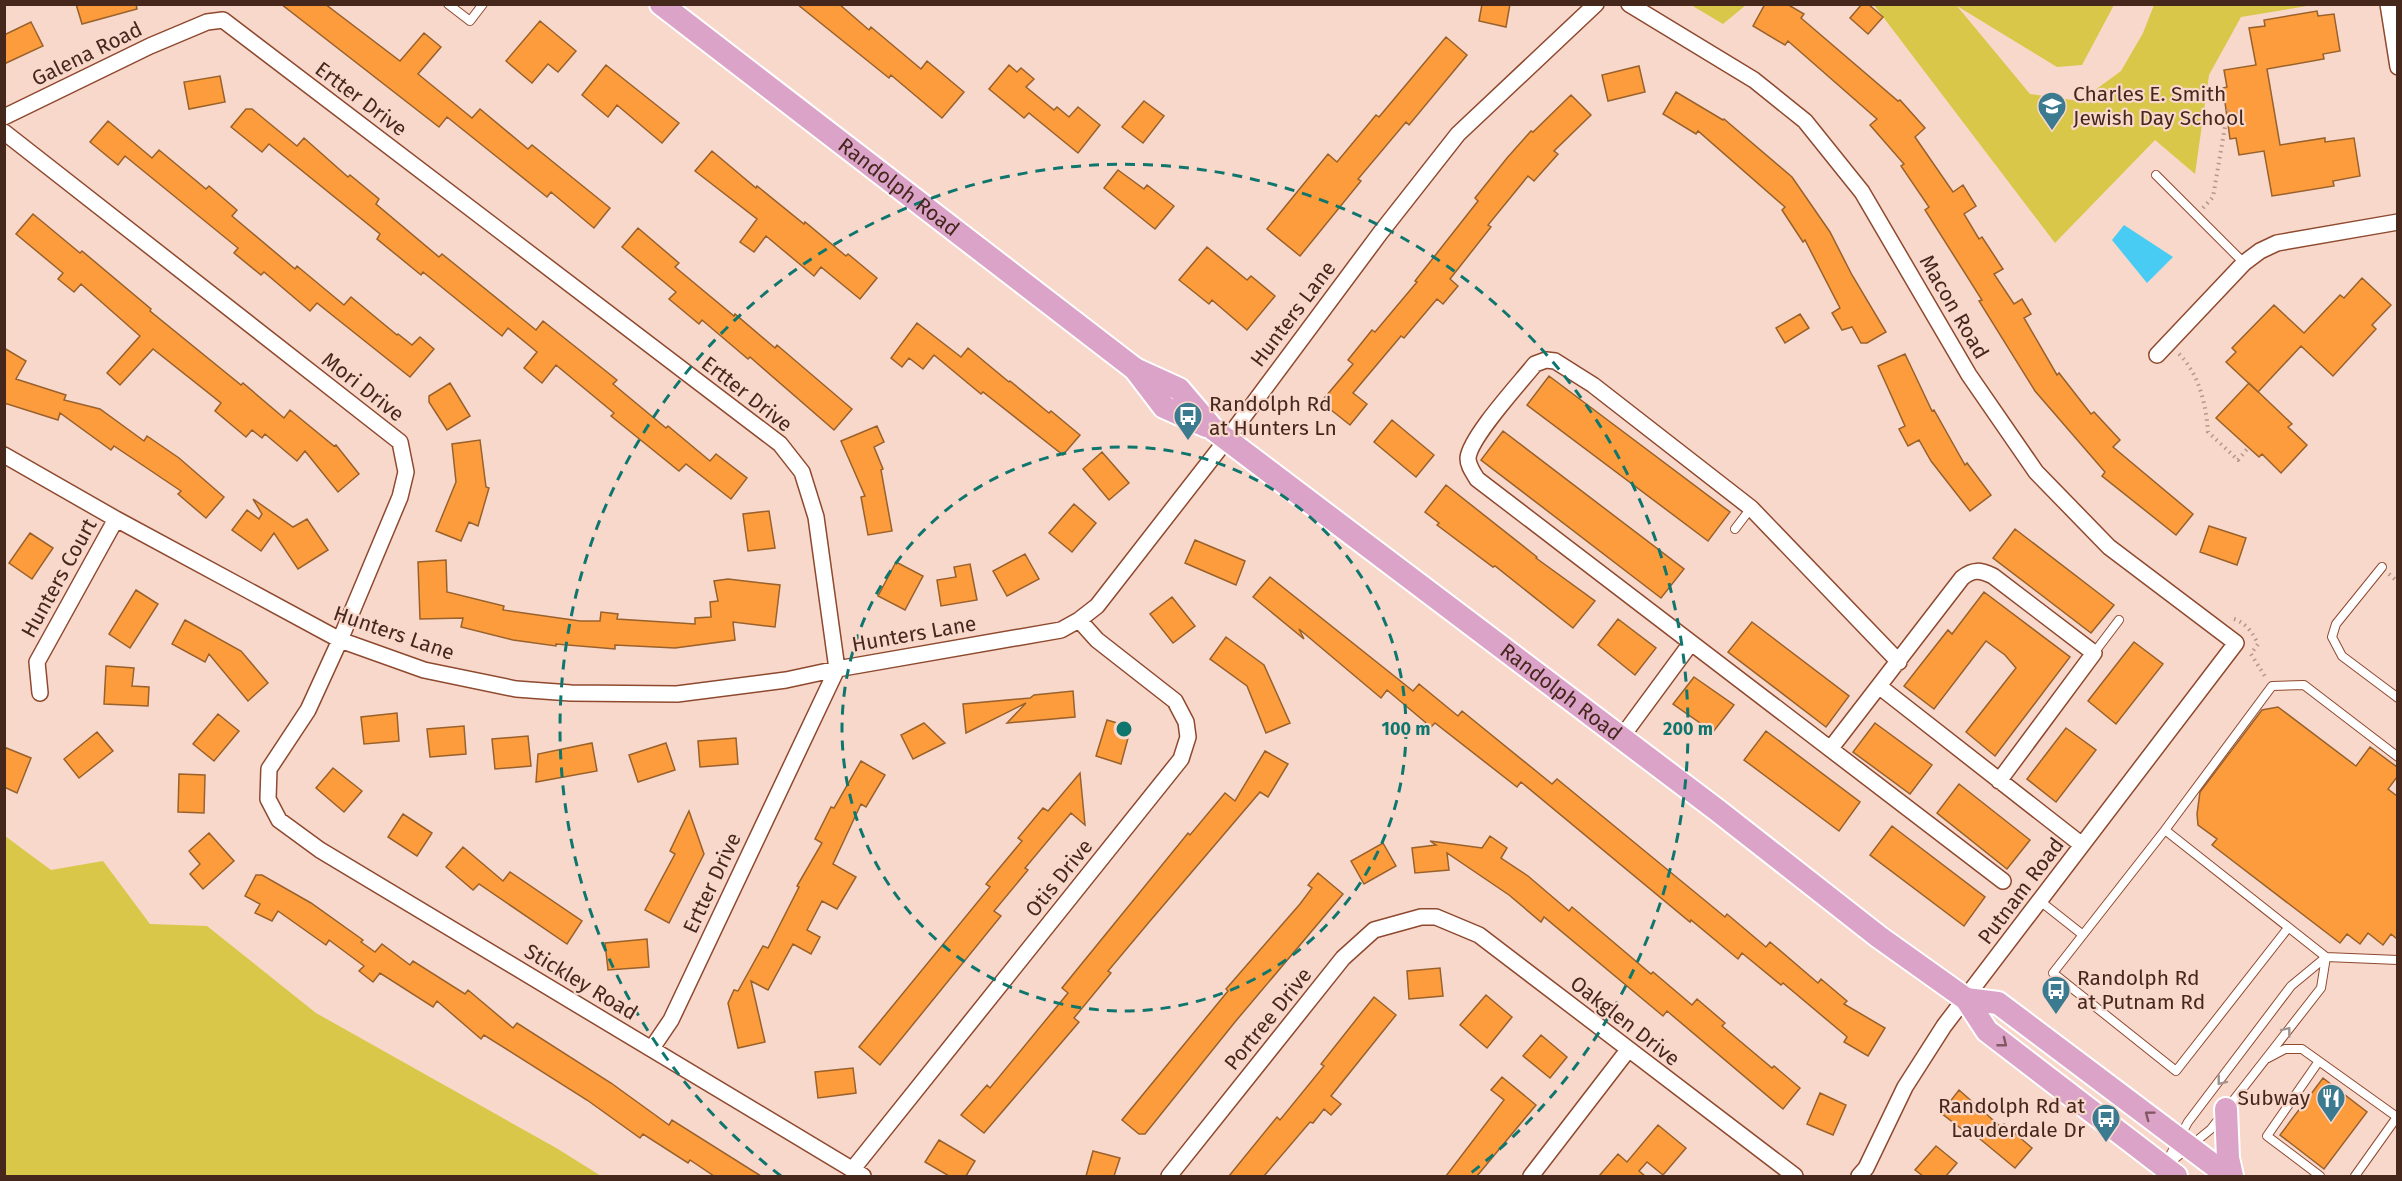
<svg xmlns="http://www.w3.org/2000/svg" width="2402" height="1181" font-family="'Fira Sans',sans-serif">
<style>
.green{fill:#d8c748}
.water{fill:#49ccf3}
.building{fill:#fc9c3c;stroke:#99612b;stroke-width:1.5}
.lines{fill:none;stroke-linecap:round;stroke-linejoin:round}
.service-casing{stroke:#8e492e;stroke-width:10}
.minor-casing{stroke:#8e492e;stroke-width:18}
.primary-casing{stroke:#fff;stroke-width:26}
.path{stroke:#b6968a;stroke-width:4;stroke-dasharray:1.5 4.5;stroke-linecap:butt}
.service{stroke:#fff;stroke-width:8}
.minor{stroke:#fff;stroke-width:15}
.primary{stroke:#dba3c8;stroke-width:22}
.oneway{stroke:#a2938e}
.oneway2{stroke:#825961}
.ring{fill:none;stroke:#0f766e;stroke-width:3;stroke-dasharray:10 8}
.labels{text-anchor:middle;stroke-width:4.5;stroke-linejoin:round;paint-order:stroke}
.street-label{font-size:21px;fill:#46271c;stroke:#f9d8cc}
.poi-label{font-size:21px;fill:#46271c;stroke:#f9d8cc;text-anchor:start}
.centre{fill:#0f766e;stroke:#f9d8cc;stroke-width:3}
.ring-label{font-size:18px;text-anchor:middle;font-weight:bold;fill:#0f766e;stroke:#f9d8cc;stroke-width:4.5;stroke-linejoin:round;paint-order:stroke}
</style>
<rect width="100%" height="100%" fill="#f9d8cc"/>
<path class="green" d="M1691,5H1746L1723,24Z
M1874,5H2114L2082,65L2057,67L1957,6L2030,94L2080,101L2121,71L2143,33L2154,5H2313L2241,17L2209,75L2195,174L2155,140L2055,243Z
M5,836L51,870L103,861L150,924L207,926L316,1013L558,1149L601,1176H5Z"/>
<path class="water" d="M2124,225L2173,257L2147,283L2112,240Z"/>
<path class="building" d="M76,4H136L137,9L82,24Z
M281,4H325L400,61L424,33L441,47L418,74L472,118L480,109L528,149L532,145L610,208L594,228L551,192L547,197L447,117L439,127Z
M797,4H839L869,30L871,27L921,69L927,61L964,92L942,118L891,75L889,78Z
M1482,4H1510L1506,27L1479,21Z
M1765,4H1787L1804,14L1801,18L1898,101L1900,100L1925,128L1915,137L1953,192L1963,185L1976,206L1964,214L1979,239L1982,237L2003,269L1994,274L2014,304L2022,299L2031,314L2024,318L2057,375L2059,373L2091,414L2094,412L2120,440L2113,447L2193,514L2176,535L2102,476L2105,472L2035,391L1979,301L1982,300L1925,210L1929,207L1901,166L1904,164L1870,125L1877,119L1788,41L1785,45L1753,26Z
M1862,4H1868L1883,17L1868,34L1850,18Z
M2317,11L2318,16L2334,14L2340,51L2323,54L2324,59L2267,69L2280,145L2325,138V142L2354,138L2360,176L2333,181L2334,186L2272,196L2264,151L2239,155L2236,138L2230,139L2223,88L2227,87L2224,70L2256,65L2249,28L2265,26L2264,20Z
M540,21L576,51L558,72L548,64L532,83L506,61Z
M31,22L43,46L4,64V35Z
M1446,37L1467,55L1409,125L1406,122L1358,179L1361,181L1300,256L1267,229L1328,154L1337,162L1376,115L1379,117Z
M606,65L679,123L662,143L617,105L608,117L582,95Z
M1009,65L1017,72L1021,68L1034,79L1026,87L1054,110L1057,107L1069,117L1078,107L1100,125L1078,153L1029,113L1024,118L989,89Z
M1639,66L1645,92L1608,101L1602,75Z
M220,76L225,102L189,109L184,82Z
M1676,92L1723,120L1724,119L1792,177L1830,232L1852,275L1886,332L1867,343H1861L1852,327L1842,330L1832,313L1840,308L1805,240L1803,242L1782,210L1785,207L1698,131L1696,134L1663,114Z
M1571,95L1591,115L1554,151L1558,154L1534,181L1528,176L1488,225L1491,227L1450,279L1458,286L1443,304L1437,299L1404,338L1401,336L1353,393L1367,404L1350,425L1321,402L1353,364L1348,360L1372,330L1375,332L1417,282L1415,281L1478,201L1475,198L1507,158L1531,131L1533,132Z
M1144,101L1164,116L1143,143L1122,127Z
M246,109H252L297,146L304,138L348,177L350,175L379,199L376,204L439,257L442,254L536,330L543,321L617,380L613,384L666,428L668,426L710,461L716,454L747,478L731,499L686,464L679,471L611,416L614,413L556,365L542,383L524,368L537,352L508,328L502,336L423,272L421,275L377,239L380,234L269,144L262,152L231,127Z
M108,121L152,158L159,150L206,189L209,186L237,210L232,216L295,269L297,266L344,305L351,297L397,335L398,334L412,345L420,337L434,349L410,377L317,303L310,311L264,272L261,275L234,253L238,248L125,156L118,165L90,142Z
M712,151L756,188L757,186L804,224L805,222L846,256L848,254L877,278L860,299L821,267L814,276L766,236L754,252L740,242L757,219L695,171Z
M1118,170L1144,189L1147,185L1174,206L1155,229L1104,188Z
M33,214L80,253L82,251L151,309L150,311L241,385L243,383L284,418L290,410L334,446L336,445L359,474L338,492L305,451L297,461L265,434L262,438L252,430L246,437L215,411L221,403L153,349L120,385L107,373L140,336L81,284L74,292L58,279L63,273L16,234Z
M638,228L679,263L675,267L734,316L735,314L775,348L777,345L852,409L834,430L750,357L748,359L702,320L699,324L669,299L676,292L622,247Z
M1207,247L1247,280L1251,276L1275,296L1247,330L1212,300L1209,304L1179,280Z
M2362,278L2391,305L2372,325L2376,329L2333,376L2301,346L2258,392L2226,362L2236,352L2232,348L2274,305L2304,333L2340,295L2344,298Z
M1800,314L1809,328L1785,343L1776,328Z
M917,323L961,357L968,348L1009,382L1010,381L1049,413L1051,411L1080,435L1063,455L983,392L981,394L934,355L923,369L909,358L902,367L891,358Z
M4,348L26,361L16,379L66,395L64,400L100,409L144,441L147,436L179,458L224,497L206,518L178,494L181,491L114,446L111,450L60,413L58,420L4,403Z
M1905,354L1932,411L1934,410L1965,465L1967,463L1991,495L1970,511L1931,461L1919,440L1908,446L1899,429L1905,426L1878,366Z
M1549,376L1730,512L1708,541L1527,405Z
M450,383L470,416L447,430L429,402V396Z
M2249,383L2292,424L2288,427L2307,445L2281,473L2262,454L2259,457L2216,418Z
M1392,420L1434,455L1416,477L1374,442Z
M877,426L884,442L874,447L883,469L881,470L892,531L868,535L861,497L865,496L841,441Z
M1503,431L1684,569L1661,598L1481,460Z
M480,440L486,487L489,488L478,526L469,522L461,541L436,531L456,482L452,444Z
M1102,452L1129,483L1109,500L1083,469Z
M1446,485L1537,557L1536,558L1595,601L1573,628L1495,566L1493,567L1437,525L1439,523L1425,512Z
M253,499L293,527L307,519L328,550L298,569L274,533L261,551L232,530L247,510L259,519L262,514Z
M1074,504L1096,523L1072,552L1049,533Z
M769,511L775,548L748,551L743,514Z
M2209,526L2246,538L2237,565L2200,552Z
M2015,529L2114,605L2091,633L1993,558Z
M30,533L53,548L32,579L9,563Z
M1195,540L1245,561L1236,585L1185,563Z
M1025,554L1039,579L1007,596L993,571Z
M446,560L447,592L504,606L503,610L580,621H600L601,612L618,614L617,619L695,624V618L711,617L710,602L718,601L714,581L728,579L780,585L775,627L733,622L735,640L675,648L615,645V649L556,644V646L513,640L461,627L463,618L420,619L418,562Z
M896,562L923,576L905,610L878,596Z
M970,564L977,600L941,606L937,580L956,577L954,567Z
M1270,577L1413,691L1419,684L1458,716L1462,711L1552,784L1557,779L1725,917L1727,914L1766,947L1770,942L1818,983L1821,979L1847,1001L1844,1004L1885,1028L1868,1056L1844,1042L1847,1037L1845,1035L1783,983L1781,985L1742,953L1738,959L1691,920L1690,922L1521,782L1517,787L1435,723L1431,727L1387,690L1381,698L1299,629L1304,639L1253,597Z
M136,590L158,604L130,648L109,634Z
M1984,592L2070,657L1995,756L1966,732L2016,668L2005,655L1986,641L1934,709L1904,686L1948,630L1952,634Z
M1172,597L1195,626L1173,643L1150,614Z
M1618,619L1656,648L1635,675L1598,645Z
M185,620L241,651L268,683L248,701L209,654L205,662L172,644Z
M1752,622L1849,696L1826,727L1728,652Z
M1226,637L1264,665L1290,723L1266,733L1247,686L1210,659Z
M2134,642L2163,664L2116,724L2088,701Z
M106,666L134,668L132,686L149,687L148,706L104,704Z
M1694,677L1734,705L1713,732L1673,704Z
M1073,691L1075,717L1007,723L1026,703L966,733L963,704L1030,698L1034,695Z
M2278,707L2356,766L2370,747L2397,767V777L2388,789L2397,796V939L2391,934L2383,945L2368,933L2360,944L2347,934L2340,943L2212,845L2217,839L2198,825L2197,814L2200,792L2262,710Z
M397,713L399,741L364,744L361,717Z
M218,714L239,731L214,761L193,744Z
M1107,720L1131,727L1121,764L1096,756Z
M924,723L945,743L913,759L901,735Z
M1875,723L1932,765L1910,794L1853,752Z
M464,726L466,754L430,757L427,729Z
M2066,728L2096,750L2056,802L2027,779Z
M1766,731L1860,802L1839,831L1744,760Z
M97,732L113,751L79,778L64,759Z
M528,736L531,766L495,769L492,739Z
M736,738L738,764L700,767L698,741Z
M592,743L597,771L536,782L538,754Z
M666,743L675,770L638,782L629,755Z
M4,747L31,758L17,793L4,787Z
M1265,751L1288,764L1268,797L1260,792L1150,921L1108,971L1111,973L1074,1018L1079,1022L984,1133L961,1115L987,1085L990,1088L1068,993L1062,988L1188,833L1190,835L1225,793L1235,801Z
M861,761L885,775L866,807L861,804L833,864L856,877L837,909L822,901L807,930L820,937L811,954L793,944L768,990L751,981L765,1042L738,1048L728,1003L734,990L738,991L763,946L768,948L799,887L797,886L822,843L815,839L831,807L834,808Z
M333,768L362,791L344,812L316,788Z
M1080,773L1085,825L1071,813L1025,868L1028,870L994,911L1001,916L880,1065L859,1047L990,887L986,884L1022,841L1018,838L1043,808L1048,811Z
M179,774L205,775L204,813L178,812Z
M1959,784L2030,840L2007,869L1937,813Z
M689,811L704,854L669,923L645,910L675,854L670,851Z
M403,814L432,833L417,856L388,837Z
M1892,826L1985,897L1964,926L1870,855Z
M209,833L234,861L203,889L190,874L200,864L189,851Z
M1490,836L1507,848L1501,858L1528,876L1569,911L1572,907L1651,974L1653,972L1692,1005L1697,999L1725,1023L1722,1026L1772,1068L1774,1066L1800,1088L1783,1109L1667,1011L1663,1016L1544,917L1541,922L1509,895L1447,853L1449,870L1415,873L1412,848L1436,845L1430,841L1482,848Z
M1383,843L1396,866L1364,884L1351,861Z
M463,847L503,881L510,872L582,921L567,944L479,884L473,890L446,867Z
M1318,873L1343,894L1235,1022L1145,1134H1139L1122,1120L1228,991L1226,989L1300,904L1312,888L1308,885Z
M256,875H262L311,903L363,940L361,942L375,952L382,944L410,965L413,961L465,994L468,990L513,1028L517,1023L611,1083L669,1125L672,1120L761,1176H714L690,1160L688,1163L643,1134L640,1138L587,1100L484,1035L481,1039L437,1001L433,1007L380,973L373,982L359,971L364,966L329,940L326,945L278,911L272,921L255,913L260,904L245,896Z
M647,939L649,967L608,970L605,943Z
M1440,968L1443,996L1409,999L1407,971Z
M1486,995L1512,1017L1487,1048L1460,1025Z
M1374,997L1396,1015L1331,1096L1341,1104L1331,1115L1324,1109L1313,1123L1310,1122L1264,1176H1229L1277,1117L1280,1120L1324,1066L1321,1064Z
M1541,1035L1567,1057L1550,1078L1523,1056Z
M853,1068L856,1093L818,1098L815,1072Z
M1502,1077L1536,1105L1477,1176H1446L1504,1100L1491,1090Z
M2323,1078L2367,1112L2324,1169L2280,1135Z
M1959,1090L2001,1127L2004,1124L2032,1148L2015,1168L1974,1134L1972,1137L1941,1113Z
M1820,1093L1846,1105L1833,1135L1807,1124Z
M1658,1125L1686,1148L1663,1175L1647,1162L1639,1171L1645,1176H1599L1618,1154L1627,1162Z
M939,1140L975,1161L966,1176H949L925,1162Z
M1936,1146L1957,1163L1946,1176H1923L1915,1170Z
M1093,1151L1120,1158L1114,1176H1086Z"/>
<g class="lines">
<g class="service-casing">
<path id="service" d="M448,4L470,21L483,4
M2156,175L2244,263
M1735,529L1751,508
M2382,567L2336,624L2332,637L2342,656L2398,698
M2094,653L2119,620
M2165,830L2326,957L2398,960
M2040,901L2083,935
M2288,928L2176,1071L2053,973L2165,830L2272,686L2304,685L2398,757
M2268,1058L2285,1049H2302L2397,1117L2355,1176
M2319,1061L2267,1136L2320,1176
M2166,1163L2188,1122L2291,986L2326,957
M2166,1166L2211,1129L2321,988L2326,957"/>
</g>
<g class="minor-casing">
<path id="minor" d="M1629,4L1754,80L1805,121L1862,192L1969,375L2036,472L2109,547L2236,643L1944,1026L1905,1087L1866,1168L1859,1176
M2388,4L2398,67
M4,117L150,46L207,22L223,20L780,444L802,472L816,517L837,669L671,1020L652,1048
M4,132L400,442L406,472L400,497L340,640L308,710L269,769L268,799L279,820L320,850L863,1176
M2157,355L2244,263L2260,251L2277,243L2398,222
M4,455L116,519L340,640L424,670L516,689L571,693L677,694L786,680L837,669L1061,630L1079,620L1097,606L1227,439L1381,232L1458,134L1596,4
M1899,662L1751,508L1593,385L1555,361L1546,360L1535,364C1520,383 1470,437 1468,458C1468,466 1473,472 1477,479L2003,881
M1880,687L2082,845
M40,693L37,662L116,519
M1621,738L1691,643
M1831,748L1962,578C1973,569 1980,570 1993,576L2094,653L1999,781
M852,1170L1181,759L1188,737L1186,722L1175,701L1097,640L1079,620
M1169,1176L1343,958L1374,930L1421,917H1436L1479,935L1795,1176
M1531,1176L1628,1050"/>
</g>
<g class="primary-casing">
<g id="primary">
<path id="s1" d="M661,4L1135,369L1164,407L1206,426"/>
<path id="s2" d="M1135,369L1179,389L1213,429L1717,810L1879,937L1966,999L1987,1031L2176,1176"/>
<path d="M1966,999L1998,1003L2228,1176"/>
<path d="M2226,1109L2228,1158L2232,1176"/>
</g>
</g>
<path class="path" d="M2203,208L2213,197L2228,109
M2179,354C2199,374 2206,404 2208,432L2238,460L2248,448
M2389,574L2398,582
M2234,619C2246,623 2253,633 2258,644L2251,654L2266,678"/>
<use href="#service" class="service"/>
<use href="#minor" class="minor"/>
<use href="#primary" class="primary"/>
</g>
<defs><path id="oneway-chevron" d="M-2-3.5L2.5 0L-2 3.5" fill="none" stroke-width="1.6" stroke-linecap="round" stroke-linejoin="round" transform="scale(1.5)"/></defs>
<g class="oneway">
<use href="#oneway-chevron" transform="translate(2287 1031) rotate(-52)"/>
<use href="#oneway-chevron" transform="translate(2221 1081) rotate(128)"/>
</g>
<g class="oneway2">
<use href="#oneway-chevron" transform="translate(2003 1043) rotate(38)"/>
<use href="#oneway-chevron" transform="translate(2149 1115) rotate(-143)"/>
</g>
<g class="ring">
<circle cx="1124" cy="729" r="282"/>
<path d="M781 1176A564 564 0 1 1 1467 1176"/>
</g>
<defs>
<g id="school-pin" transform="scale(1.5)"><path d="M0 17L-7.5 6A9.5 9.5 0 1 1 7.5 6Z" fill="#3c7b8f" stroke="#f9d8cc"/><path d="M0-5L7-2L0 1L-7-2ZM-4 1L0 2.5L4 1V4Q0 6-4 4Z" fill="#fff"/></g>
<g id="bus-pin" transform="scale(1.5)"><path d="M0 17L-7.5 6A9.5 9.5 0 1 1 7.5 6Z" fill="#3c7b8f" stroke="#f9d8cc"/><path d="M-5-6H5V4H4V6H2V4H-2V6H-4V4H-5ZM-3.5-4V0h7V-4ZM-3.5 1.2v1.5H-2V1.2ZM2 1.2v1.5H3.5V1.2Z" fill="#fff"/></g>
<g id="restaurant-pin" transform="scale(1.5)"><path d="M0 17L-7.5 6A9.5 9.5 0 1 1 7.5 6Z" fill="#3c7b8f" stroke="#f9d8cc"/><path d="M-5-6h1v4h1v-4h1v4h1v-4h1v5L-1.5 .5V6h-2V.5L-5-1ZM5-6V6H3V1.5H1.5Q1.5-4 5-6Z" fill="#fff"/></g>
</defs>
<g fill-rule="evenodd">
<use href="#school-pin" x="2052" y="106"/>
<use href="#bus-pin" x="1188" y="416"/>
<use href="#bus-pin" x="2056" y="990"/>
<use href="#restaurant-pin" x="2331" y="1098"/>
<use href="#bus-pin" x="2106" y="1118"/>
</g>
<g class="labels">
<g class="street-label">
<text transform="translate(87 54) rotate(-26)" y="7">Galena Road</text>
<text transform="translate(361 99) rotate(37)" y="7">Ertter Drive</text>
<text dy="7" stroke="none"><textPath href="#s1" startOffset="300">Randolph Road</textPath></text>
<text transform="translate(1954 307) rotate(60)" y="7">Macon Road</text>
<text transform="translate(1293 314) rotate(-53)" y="7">Hunters Lane</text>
<text transform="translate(363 387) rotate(38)" y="7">Mori Drive</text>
<text transform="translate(747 394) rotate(38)" y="7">Ertter Drive</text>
<text transform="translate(59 578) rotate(-61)" y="7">Hunters Court</text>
<text transform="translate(394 633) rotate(19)" y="7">Hunters Lane</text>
<text transform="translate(914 634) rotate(-10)" y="7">Hunters Lane</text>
<text dy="7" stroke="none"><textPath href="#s2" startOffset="537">Randolph Road</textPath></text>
<text transform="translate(1059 878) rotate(-51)" y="7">Otis Drive</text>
<text transform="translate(712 883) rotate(-65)" y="7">Ertter Drive</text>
<text transform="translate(2021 891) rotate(-53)" y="7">Putnam Road</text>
<text transform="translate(581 982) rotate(31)" y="7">Stickley Road</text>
<text transform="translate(1268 1019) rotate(-51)" y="7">Portree Drive</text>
<text transform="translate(1625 1021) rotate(38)" y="7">Oakglen Drive</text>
</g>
<g class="poi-label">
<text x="2073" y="101">Charles E. Smith<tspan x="2073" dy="24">Jewish Day School</tspan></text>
<text x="1209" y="411">Randolph Rd<tspan x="1209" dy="24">at Hunters Ln</tspan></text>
<text x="2077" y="985">Randolph Rd<tspan x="2077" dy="24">at Putnam Rd</tspan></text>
<text x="2310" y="1105" text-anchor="end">Subway</text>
<text x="2085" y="1113" text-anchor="end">Randolph Rd at<tspan x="2085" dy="24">Lauderdale Dr</tspan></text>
</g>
</g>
<circle cx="1124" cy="729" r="9" class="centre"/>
<g class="ring-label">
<text x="1406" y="735">100 m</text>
<text x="1688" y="735">200 m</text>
</g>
<rect width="2402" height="1181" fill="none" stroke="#46271c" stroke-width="12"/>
</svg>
